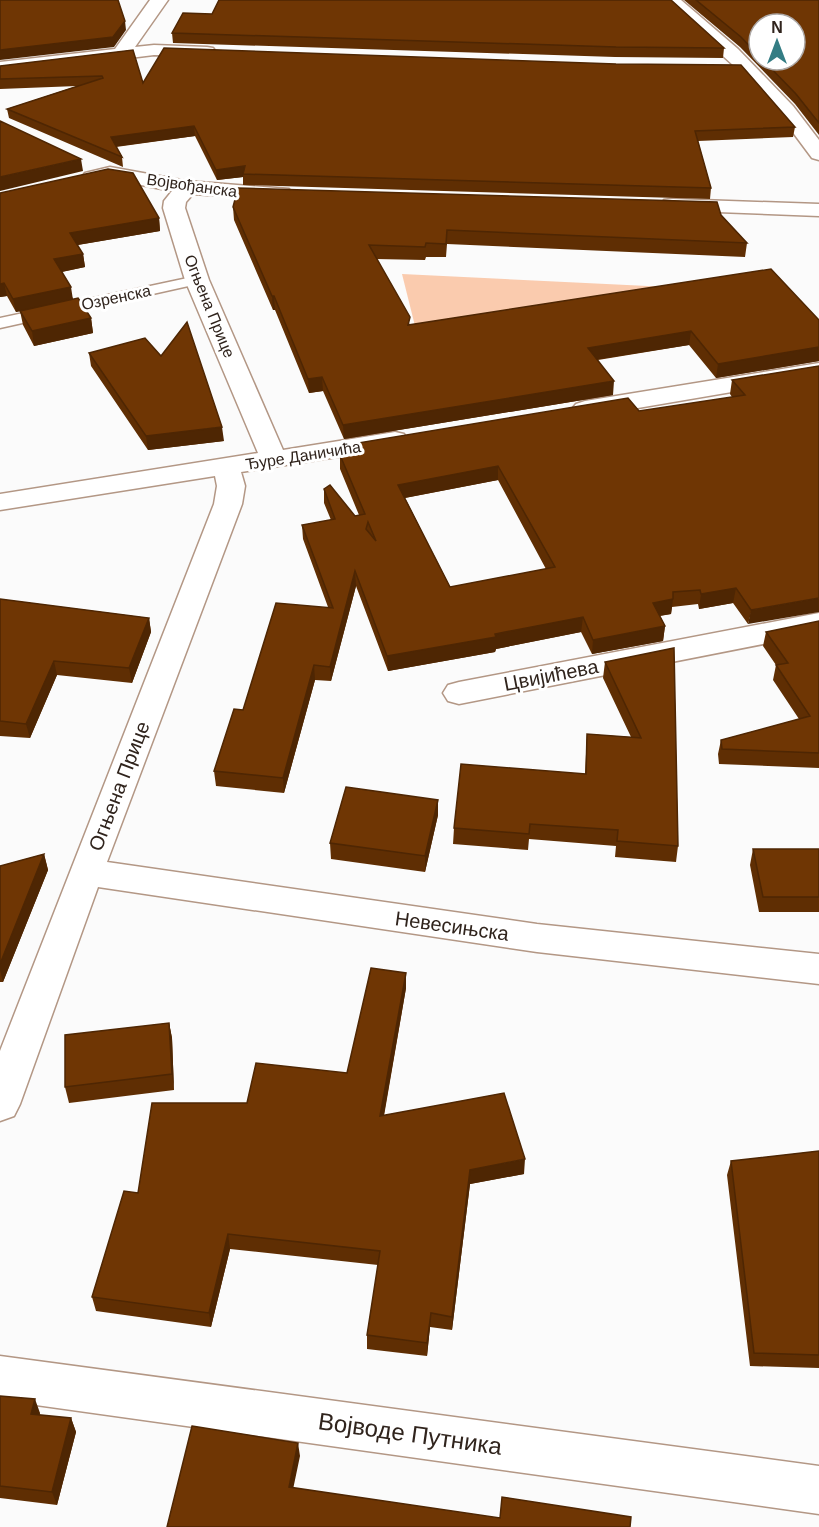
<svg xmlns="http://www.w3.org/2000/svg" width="819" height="1527" font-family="Helvetica,sans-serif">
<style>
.green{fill:#facbae}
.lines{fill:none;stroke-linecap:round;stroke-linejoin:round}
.service-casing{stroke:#b39785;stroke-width:3}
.minor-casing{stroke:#b39785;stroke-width:3}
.service{fill:#fff;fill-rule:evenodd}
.minor{fill:#fff;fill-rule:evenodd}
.wall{fill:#5f2e03;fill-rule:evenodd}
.shaded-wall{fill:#4e2603}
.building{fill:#6f3604;stroke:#4e2603;stroke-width:1.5;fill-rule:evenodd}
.labels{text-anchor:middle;stroke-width:6;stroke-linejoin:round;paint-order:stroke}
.far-street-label{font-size:16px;fill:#30241d;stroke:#fff}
.street-label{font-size:20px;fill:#30241d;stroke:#fff}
.near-street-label{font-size:24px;fill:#30241d;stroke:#fff}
</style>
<rect width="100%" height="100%" fill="#fbfbfb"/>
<path class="green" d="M402,274L689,288L415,326Z"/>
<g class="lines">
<g class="service-casing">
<path id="service" d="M197,276L202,277L204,280L202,283L0,328V318Z"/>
</g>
<g class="minor-casing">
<path id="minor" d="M150,0H168L135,47L154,45L207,47L213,48L216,52L213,56L154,55L0,74V62L115,49Z
M661,0H681L738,49L793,106L819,140V160L812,158L780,115L744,75Z
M110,167L187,181L289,189L292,194L289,199L281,200L193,194L186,202L185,208L209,280L283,450L395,432L404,434L408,440L404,446L395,448L241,472L245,486L242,504L107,862L537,924L819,954V984L537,952L98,887L20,1104L14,1116L0,1121V1051L214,504L217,486L215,476L0,510V494L258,453L185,280L163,208L164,201L172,191L110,179L92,183L85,181L82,177L85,173Z
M672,199L819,204V216L664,210L661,205L664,200Z
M819,363V377L585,417L576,414L572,409L576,404L585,401Z
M819,613V633L459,704L448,701L443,693L448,685L459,682Z
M0,1356L819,1466V1514L0,1400Z"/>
</g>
<use href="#service" class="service"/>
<use href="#minor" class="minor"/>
</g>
<path class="wall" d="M684,0H819V135L795,104L740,47ZM759,24L795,60H759Z
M212,14L724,48L723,58L615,57L173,43L172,33Z
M133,50L143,83L795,127L793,137L698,141L711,188L710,199L243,185V177L217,180L195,136L116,147L122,157L123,167L9,118L7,109L77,86L0,89V66Z
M0,193L159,218L160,231L77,245L83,254L85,267L62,272L73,299L91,318L93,333L34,346L23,325L20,311L16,312L7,296L0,297Z
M233,207L721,215L747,243L745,257L447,244L446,257H426L425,260L376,259L410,325L819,320V361L716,378L689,345L598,360L613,395L344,439L323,391L309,393L275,310H273L234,220Z
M89,353L224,441L148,450L91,366Z
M819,366L748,624L733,603L699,609L698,604L672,607L671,614L660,616L665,626L663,641L592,654L581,632L496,649L495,652L388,671L356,586L331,681L315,680L284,793L216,786L214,771L243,710L328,607L303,539L302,525L331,520L324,503V489L355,516L359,515L340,469V455L352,452V444L639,411L732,397L730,394L732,380ZM498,480L546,569L450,587L405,498Z
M0,599L149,618L151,632L132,683L57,675L30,738L0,736Z
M819,621V768L719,764L718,754L721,740L799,719L773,680L776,665L763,646L766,632Z
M674,648L678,846L676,862L615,857L616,846L529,839L528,850L453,844L454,828L585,774L587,734L631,737L603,678L605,662Z
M438,800V815L425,872L331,859L330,843Z
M753,849H819V912H759L750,865Z
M44,854L48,870L3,982H0V866Z
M406,973V988L384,1116L524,1174L470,1184L452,1330L430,1327L427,1356L367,1349V1335L378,1265L230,1249L211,1327L96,1311L92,1297L138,1193L247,1103L347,1073Z
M169,1023L172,1038L174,1090L69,1103L65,1087Z
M819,1151V1368L750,1366L727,1175L731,1161Z
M0,1396L40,1413L39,1415L71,1418L76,1432L57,1505L0,1498Z"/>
<path class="shaded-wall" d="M125,21L126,30L114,47L0,60V50Z
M194,126L195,136L112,147L111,137Z
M81,159L83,171L0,191V177Z
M245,166L243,177L217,180L216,170Z
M159,218L160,231L72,246L70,233Z
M83,254L85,267L56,273L54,259Z
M4,283L7,296L0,297V284Z
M71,287L73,300L16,312L13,299Z
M272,296H274L275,310H273Z
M91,318L93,333L34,346L32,331Z
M691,331L689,345L587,361L588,348Z
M819,347V361L716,378L718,364Z
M322,377L323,391L309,393L308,379Z
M614,381L613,395L344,439L343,425Z
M222,427L224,441L148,450L146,436Z
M498,466V480L399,499L398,485Z
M355,571L356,586L331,681L330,667Z
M736,588L733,603L699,609L701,594Z
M819,598V612L748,624L751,610Z
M673,599L671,614L651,617L653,603Z
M583,617L581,632L496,649L495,652L388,671L387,656Z
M149,618L151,632L132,683L129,668Z
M665,626L663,641L592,654L593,640Z
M54,661L57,675L30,738L26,724Z
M314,665L315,680L284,793L283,778Z
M438,800V815L425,872V856Z
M44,854L48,870L3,982L0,970V964Z
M406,973V988L381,1131L380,1116Z
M169,1023L172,1038L174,1090L172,1074Z
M525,1159L524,1174L470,1184L452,1330V1317L470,1170Z
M228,1234L230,1249L211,1327L209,1313Z
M431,1313L430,1327L427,1356V1343Z
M35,1399L40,1413L36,1427L31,1414Z
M71,1418L76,1432L57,1505L52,1492Z
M298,1443L300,1456L291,1499L289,1487Z"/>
<path class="building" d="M0,0H118L125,21L113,37L0,50Z
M219,0H671L724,48L616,47L172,33L183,13L212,14Z
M696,0H819V123L796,94L763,60H795V24H759V56L741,37Z
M164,48L616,64L741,65L795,127L695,131L711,188L243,174L245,166L216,170L194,126L111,137L122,157L7,109L103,78L102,76L0,79V66L133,50L143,83Z
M0,121L81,159L0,177Z
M108,169L133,173L159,218L70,233L83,254L54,259L71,287L13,299L4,283L0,284V193Z
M238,188L717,202L721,215L747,243L447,230L446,244L426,243L425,247L369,245L410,317L408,325L771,269L819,320V347L718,364L691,331L588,348L614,381L343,425L322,377L308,379L274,296H272L233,207Z
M78,298L91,318L32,331L20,311Z
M187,322L222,427L146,436L89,353L145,338L161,356Z
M819,366V598L751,610L736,588L701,594L700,590L673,592V599L653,603L665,626L593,640L583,617L495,634L496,637L387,656L355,571L330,667L314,665L283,778L214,771L234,709L243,710L276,603L333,608L302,525L335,519L324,489L330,485L355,516L365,514L340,455L355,452L352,444L628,398L639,411L745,395L732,380ZM498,466L555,567L450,587L398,485ZM368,522L376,541L366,529Z
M0,599L149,618L129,668L54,661L26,724L0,721Z
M819,621V753L722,749L721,740L810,716L776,665L788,663L766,632Z
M674,648L678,846L617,841L618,830L530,824L529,834L454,828L461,764L586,774L587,734L641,738L605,662Z
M346,787L438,800L425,856L330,843Z
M753,849H819V897H763Z
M44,854L0,964V866Z
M371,968L406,973L380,1116L504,1093L525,1159L470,1170L452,1317L431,1313L427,1343L367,1335L380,1251L228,1234L209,1313L92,1297L124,1191L138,1193L152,1103H247L256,1063L347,1073Z
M169,1023L172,1074L65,1087V1035Z
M819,1151V1355L754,1353L731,1161Z
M0,1396L35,1399L31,1414L71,1418L52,1492L0,1486Z
M192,1426L298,1443L289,1487L500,1518L502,1497L631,1517L630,1527H167Z"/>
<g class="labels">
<g class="far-street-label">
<text transform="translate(192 185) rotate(8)" y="6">Војвођанска</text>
<text transform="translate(116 297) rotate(-12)" y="6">Озренска</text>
<text transform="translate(210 306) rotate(68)" y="6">Огњена Прице</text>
<text transform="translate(303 455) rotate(-9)" y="6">Ђуре Даничића</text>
</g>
<g class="street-label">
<text transform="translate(551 675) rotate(-11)" y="7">Цвијићева</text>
<text transform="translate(119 786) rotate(-69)" y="7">Огњена Прице</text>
<text transform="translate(452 926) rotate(8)" y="7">Невесињска</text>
</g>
<g class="near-street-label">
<text transform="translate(410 1434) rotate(8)" y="8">Војводе Путника</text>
</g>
</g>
<g transform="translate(777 42)"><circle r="28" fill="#ffffff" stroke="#aca7a5" stroke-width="1.5"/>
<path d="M0-4.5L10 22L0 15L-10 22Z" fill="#347d84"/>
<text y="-9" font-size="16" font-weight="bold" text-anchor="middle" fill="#30241d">N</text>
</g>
</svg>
